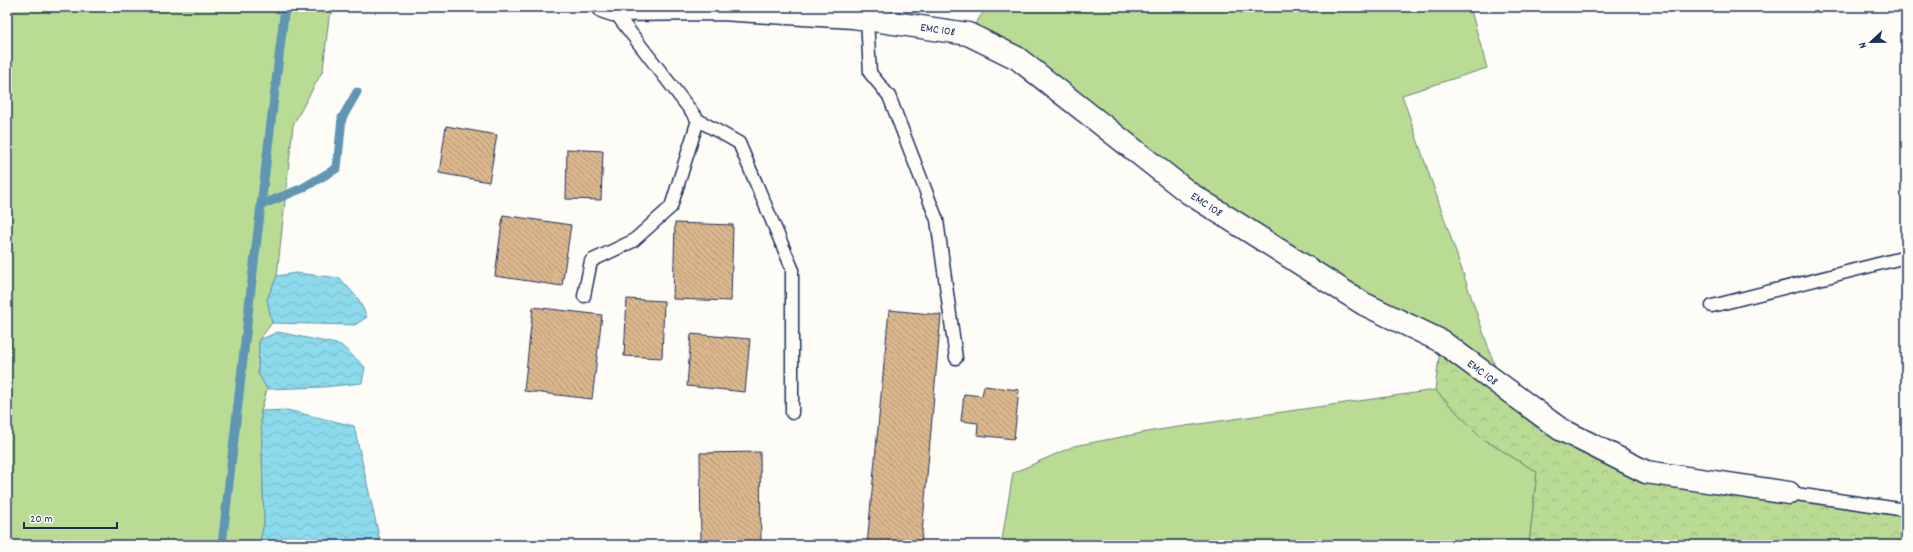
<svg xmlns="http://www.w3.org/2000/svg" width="1913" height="552" font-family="Dekko,sans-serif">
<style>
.green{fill:#badb94;stroke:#6a8579}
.forest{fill:url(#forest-crowns);stroke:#6a8579}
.water{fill:url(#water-waves);stroke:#5f96b3}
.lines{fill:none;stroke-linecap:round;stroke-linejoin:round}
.stream{stroke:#5f96b3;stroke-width:9}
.building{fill:url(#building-back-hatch);stroke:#1b2f5e}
.service-casing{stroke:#1b2f5e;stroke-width:15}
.minor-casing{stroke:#1b2f5e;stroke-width:25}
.service{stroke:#fdfcf7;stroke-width:12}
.minor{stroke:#fdfcf7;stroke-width:22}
.labels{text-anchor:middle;stroke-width:3.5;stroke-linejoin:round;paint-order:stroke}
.street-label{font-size:12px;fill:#1b2f5e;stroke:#fdfcf7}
</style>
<defs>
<pattern id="forest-crowns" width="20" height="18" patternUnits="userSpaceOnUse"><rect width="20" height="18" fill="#badb94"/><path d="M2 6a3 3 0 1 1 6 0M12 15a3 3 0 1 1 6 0" fill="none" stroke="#9fbc82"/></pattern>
<pattern id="water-waves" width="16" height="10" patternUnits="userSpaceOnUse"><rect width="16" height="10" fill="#8cdaeb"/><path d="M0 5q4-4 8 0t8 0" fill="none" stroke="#78bbcc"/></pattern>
<pattern id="building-back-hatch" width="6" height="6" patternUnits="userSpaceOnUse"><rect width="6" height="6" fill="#dbb78d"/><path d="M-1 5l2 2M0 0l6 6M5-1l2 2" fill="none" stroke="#b19576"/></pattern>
</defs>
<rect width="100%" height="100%" fill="#fdfcf7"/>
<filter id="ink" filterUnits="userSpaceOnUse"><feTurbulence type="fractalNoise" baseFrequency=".025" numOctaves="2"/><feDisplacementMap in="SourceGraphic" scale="8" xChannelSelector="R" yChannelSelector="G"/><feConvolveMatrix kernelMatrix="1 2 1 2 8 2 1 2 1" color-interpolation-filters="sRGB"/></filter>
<g filter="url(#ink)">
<path class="green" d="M7,7H338L329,17L323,70L293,125L277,276L267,299L272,323L259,340L258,373L267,389L261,411L264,524L259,545H7Z
M987,7H1470L1487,68L1402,95L1502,387L1364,304L968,34Z
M1435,390L1483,439L1537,472L1529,545H1001L1013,473L1074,446L1158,430Z"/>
<path class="forest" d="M1441,341L1646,472L1906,510V545H1529L1537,472L1483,439L1435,390Z"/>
<path class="water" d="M296,273L340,278L359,300L367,317L355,325L272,323L267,299L277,276Z
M278,332L341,345L365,367L362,383L324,387L267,389L258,373L259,340Z
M287,410L354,426L381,545H259L264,524L261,411Z"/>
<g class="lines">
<path class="stream" d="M261,205L303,188L337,168L342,118L357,92
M222,545L252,280L285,7"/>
</g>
<path class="building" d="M446,126L497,135L489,182L439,173Z
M567,149L603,151L601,200L566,199Z
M503,215L571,225L562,286L495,276Z
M675,223L733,225L731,301L673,299Z
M627,299L664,301L662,358L624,356Z
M533,307L602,315L592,399L524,391Z
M889,310L941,315L921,545H867Z
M691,334L750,339L745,392L687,386Z
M984,386L1019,390L1014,439L977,435L978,423L961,421L964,394L982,396Z
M760,452L761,545H701L700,453Z"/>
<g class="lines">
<g class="service-casing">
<path id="service" d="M867,19L870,73L889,96L937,220L956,358
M698,120L739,143L792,268V413
M584,296L591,261L633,241L671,207L698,120L613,10
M1712,306L1906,257
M1789,493L1906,510"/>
</g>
<g class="minor-casing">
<path id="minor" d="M604,7L613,10L721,9L853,17L968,34L1017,58L1189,193L1364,304L1441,341L1560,429L1646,472L1789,493"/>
</g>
<use href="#service" class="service"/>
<use href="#minor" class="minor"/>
</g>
</g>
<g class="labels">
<g class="street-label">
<text transform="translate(938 29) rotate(8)" y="4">EMC 108</text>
<text transform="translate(1207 204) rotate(33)" y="4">EMC 108</text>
<text transform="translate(1483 372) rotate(37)" y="4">EMC 108</text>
</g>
</g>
<rect width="1913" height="552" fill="none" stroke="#fdfcf7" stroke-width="24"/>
<rect x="12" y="12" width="1889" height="528" fill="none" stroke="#1b2f5e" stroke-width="1.5" filter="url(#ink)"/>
<g transform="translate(1871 42) rotate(248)" stroke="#fdfcf7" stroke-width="3" paint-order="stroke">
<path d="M0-3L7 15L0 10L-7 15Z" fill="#1b2f5e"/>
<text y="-6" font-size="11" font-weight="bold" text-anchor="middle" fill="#1b2f5e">N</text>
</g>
<path d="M24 522v6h93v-6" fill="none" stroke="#1b2f5e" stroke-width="2"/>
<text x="30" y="522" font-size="12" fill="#1b2f5e" stroke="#fdfcf7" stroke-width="3" paint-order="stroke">20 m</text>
</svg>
